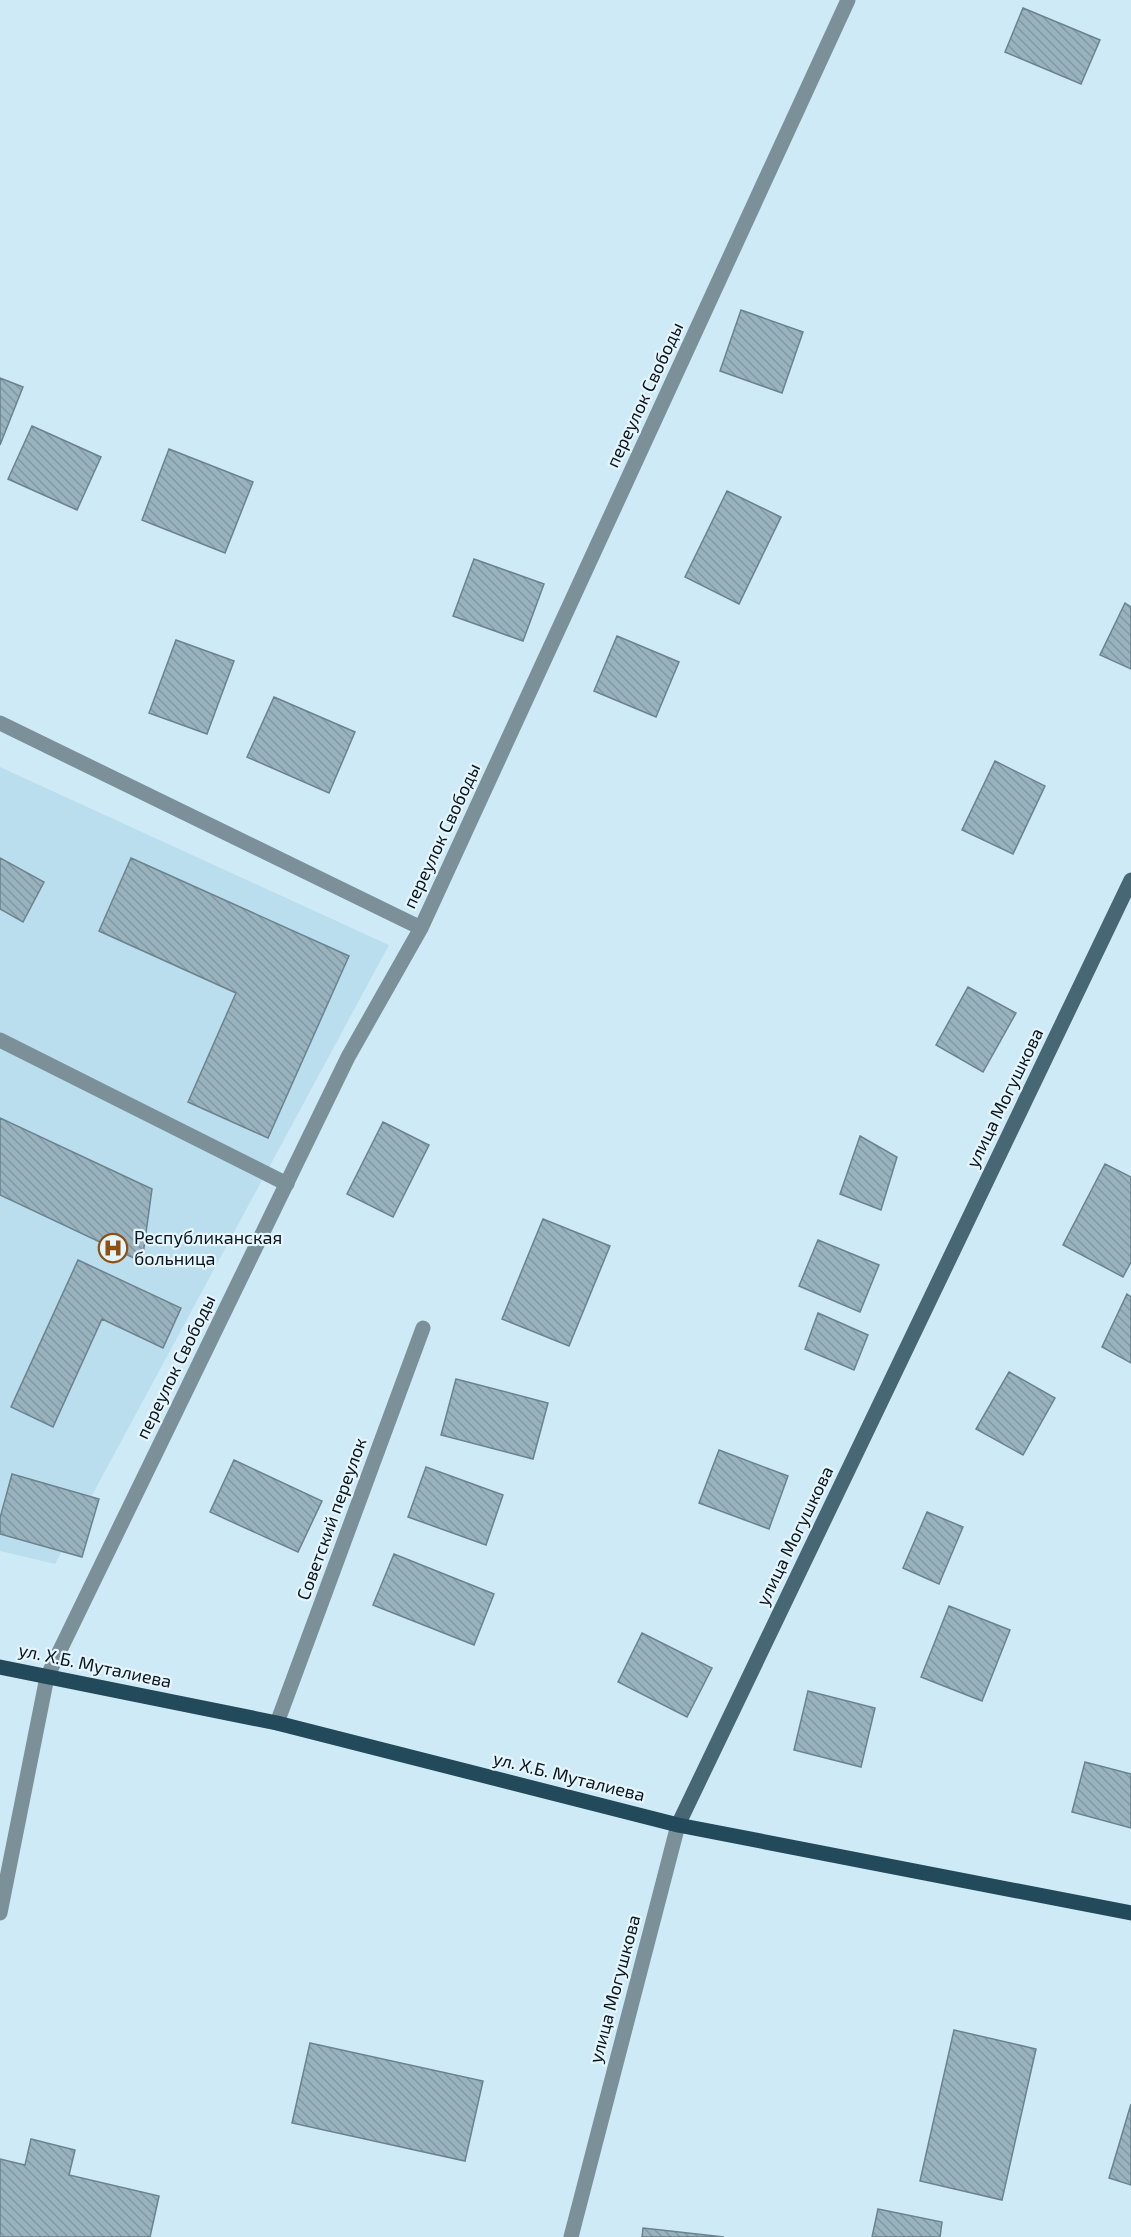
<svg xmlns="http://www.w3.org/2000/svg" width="1131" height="2237" font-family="'Exo 2',sans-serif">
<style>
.built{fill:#bbdeef}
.building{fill:url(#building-back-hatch);stroke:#6b838f;stroke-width:1.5}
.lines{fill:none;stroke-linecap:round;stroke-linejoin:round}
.lane{stroke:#7b9099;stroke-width:15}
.street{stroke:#7b9099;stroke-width:15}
.secondary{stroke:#486775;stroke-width:15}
.primary{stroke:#234a5b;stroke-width:15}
.labels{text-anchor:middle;stroke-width:4.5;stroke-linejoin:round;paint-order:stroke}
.street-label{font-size:18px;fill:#0c161a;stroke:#e5f5fd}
.poi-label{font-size:18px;fill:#0c161a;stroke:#e5f5fd;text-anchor:start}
</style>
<defs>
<pattern id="building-back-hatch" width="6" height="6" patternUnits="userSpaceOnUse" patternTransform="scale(1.5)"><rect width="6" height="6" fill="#98b2be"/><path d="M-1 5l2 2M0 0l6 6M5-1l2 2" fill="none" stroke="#8298a3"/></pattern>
</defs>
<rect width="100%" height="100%" fill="#cfeaf7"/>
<path class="built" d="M0,767L389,945L55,1564L0,1551Z"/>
<path class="building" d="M1023,8L1100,40L1081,84L1005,52Z
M741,310L803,332L782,393L720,371Z
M0,378L23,387L0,445Z
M32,426L101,457L77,510L8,479Z
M169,449L253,482L225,553L142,520Z
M727,491L781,517L739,604L685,577Z
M474,559L544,584L523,641L453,616Z
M1125,603L1131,607V669L1100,655Z
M617,636L679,662L656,717L594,691Z
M176,640L234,661L207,734L149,713Z
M274,697L355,732L329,793L247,757Z
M995,761L1045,786L1013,854L962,830Z
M0,858L44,882L23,922L0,909Z
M131,858L349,956L268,1138L188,1102L236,993L99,931Z
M968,987L1016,1013L983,1072L936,1045Z
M0,1118L152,1189L142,1262L0,1195Z
M383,1122L429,1145L393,1217L347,1194Z
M860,1136L897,1157L881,1210L840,1194Z
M1105,1164L1131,1177V1262L1123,1277L1063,1245Z
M543,1219L610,1246L569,1346L502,1319Z
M818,1240L879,1265L860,1312L799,1286Z
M78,1260L181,1308L163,1348L102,1319L53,1427L11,1407Z
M1127,1294L1131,1297V1363L1102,1347Z
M818,1313L868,1335L854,1370L805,1349Z
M1009,1372L1055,1398L1023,1455L976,1429Z
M456,1379L548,1403L533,1459L441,1435Z
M719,1450L788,1476L769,1529L699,1503Z
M234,1460L322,1501L298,1552L210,1512Z
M426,1467L503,1495L486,1545L408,1517Z
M12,1474L99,1499L82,1557L0,1534V1518Z
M927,1512L963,1527L939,1584L903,1568Z
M394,1554L494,1594L474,1645L373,1605Z
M949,1606L1010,1630L982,1701L921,1677Z
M642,1633L712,1668L687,1717L618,1682Z
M808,1691L875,1708L861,1767L794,1750Z
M1085,1762L1131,1774V1828L1072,1812Z
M954,2030L1036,2049L1002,2200L920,2181Z
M310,2043L483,2081L465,2161L292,2123Z
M1131,2104V2185L1109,2178Z
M31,2139L75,2150L69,2175L159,2196L150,2237H0V2159L25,2165Z
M878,2209L942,2222L940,2237H872Z
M643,2228L724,2237H642Z"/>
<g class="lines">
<path class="lane" d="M0,1040L287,1184
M0,1913L47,1677"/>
<path class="street" d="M0,723L421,928
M47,1677L348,1057L421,928L848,0
M277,1723L423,1328
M571,2237L678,1825"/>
<path class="secondary" d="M678,1825L1131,880"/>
<path class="primary" d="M0,1667L277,1723L678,1825L1131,1913"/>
</g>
<defs>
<g id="hospital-ring" transform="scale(1.5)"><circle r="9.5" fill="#e5f5fd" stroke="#8e5113" stroke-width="1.5"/><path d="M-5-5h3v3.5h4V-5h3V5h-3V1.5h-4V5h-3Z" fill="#8e5113"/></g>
</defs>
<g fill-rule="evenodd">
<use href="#hospital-ring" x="113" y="1248"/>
</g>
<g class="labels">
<g class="street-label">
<text transform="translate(645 395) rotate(-65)" y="6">переулок Свободы</text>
<text transform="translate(442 836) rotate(-65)" y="6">переулок Свободы</text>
<text transform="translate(1005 1098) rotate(-64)" y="6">улица Могушкова</text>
<text transform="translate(176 1367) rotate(-64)" y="6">переулок Свободы</text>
<text transform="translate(332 1519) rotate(-70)" y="6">Советский переулок</text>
<text transform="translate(795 1536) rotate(-64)" y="6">улица Могушкова</text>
<text transform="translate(95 1666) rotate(12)" y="6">ул. Х.Б. Муталиева</text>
<text transform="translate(569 1777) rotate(14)" y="6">ул. Х.Б. Муталиева</text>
<text transform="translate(615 1989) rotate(-75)" y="6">улица Могушкова</text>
</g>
<g class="poi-label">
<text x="134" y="1244">Республиканская<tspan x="134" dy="21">больница</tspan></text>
</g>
</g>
</svg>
